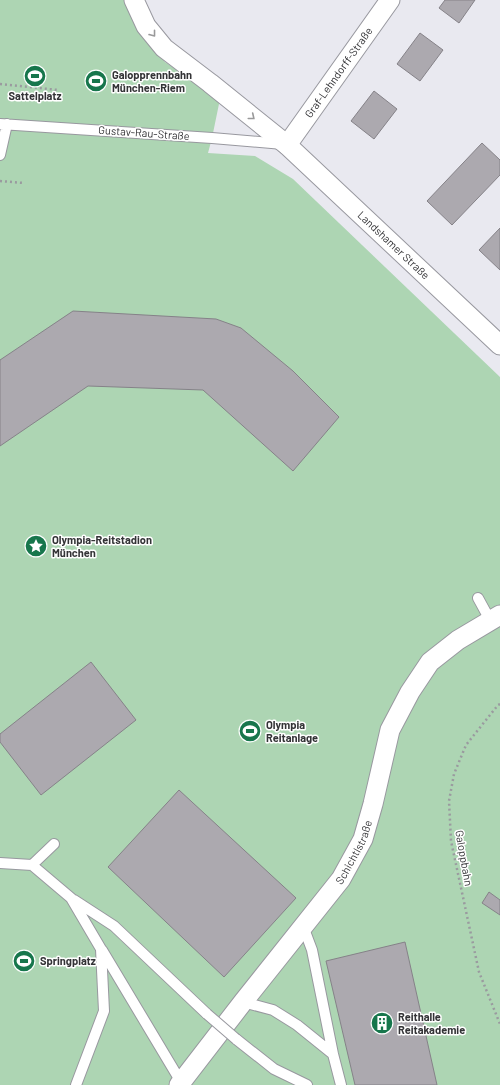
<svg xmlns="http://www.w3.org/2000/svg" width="500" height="1085" font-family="Barlow,sans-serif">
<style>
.green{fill:#add5b3}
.building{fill:#aca9af;stroke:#858288}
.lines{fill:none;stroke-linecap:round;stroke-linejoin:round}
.service-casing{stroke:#98989f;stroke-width:12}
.minor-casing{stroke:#98989f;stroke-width:21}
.path{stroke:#9a9a9f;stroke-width:2.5;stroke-dasharray:2 3;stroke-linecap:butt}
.service{stroke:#fff;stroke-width:10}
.minor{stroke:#fff;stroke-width:19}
.service-bridge-casing{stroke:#98989f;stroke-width:12;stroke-linecap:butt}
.service-bridge{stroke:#fff;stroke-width:10}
.oneway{stroke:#99999a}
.labels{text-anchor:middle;stroke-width:3;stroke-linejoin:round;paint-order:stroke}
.street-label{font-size:11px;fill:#333336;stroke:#fff}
.poi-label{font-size:11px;font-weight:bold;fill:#333336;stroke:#fff;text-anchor:start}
</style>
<rect width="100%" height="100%" fill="#e9e9f0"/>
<path class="green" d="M0,0H127L140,31L165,62L220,99L212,138L208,153L255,156L293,179L500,377V1085H0Z"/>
<path class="building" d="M445,0H475L459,23L439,8Z
M420,33L443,50L420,81L397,64Z
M374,91L397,109L374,139L351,121Z
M482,143L500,160V175L452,225L427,201Z
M500,228V270L479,250Z
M73,311L216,319L241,328L293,371L339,417L293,471L203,390L88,386L0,446V360Z
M91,662L136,720L41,795L0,742V734Z
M179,790L296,898L224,977L108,867L155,816Z
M489,892L500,900V915L482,903Z
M405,942L437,1085H355L326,961Z"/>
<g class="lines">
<g class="service-casing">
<path id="service" d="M0,124L212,138L283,144
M0,155L7,124
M478,598L490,620
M0,863L32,865L71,898L101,949L104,1011L76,1085
M32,865L54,844
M74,900L114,926L207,1014
M303,926L312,950L333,1054L341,1085
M102,950L181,1082
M243,1002L273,1010L297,1025L333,1054
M236,1039L274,1069L307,1085"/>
</g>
<g class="minor-casing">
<g id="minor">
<path id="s1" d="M134,0L146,26L164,48L210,83L287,145L500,345"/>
<path id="s2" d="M287,145L390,0"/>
<path id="s3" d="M179,1085L243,1002L341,879L363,839L373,804L390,730L410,692L430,662L458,640L500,615"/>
</g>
</g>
<path class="path" d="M0,84L58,90
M0,181L24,183
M500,704L498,705L466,745L454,774L449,801L451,841L479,972L500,1024"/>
<use href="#service" class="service"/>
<use href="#minor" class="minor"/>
<g class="service-bridge-casing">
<path id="service-bridge" d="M207,1014L236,1039"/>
</g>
<use href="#service-bridge" class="service-bridge"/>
</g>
<defs><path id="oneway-chevron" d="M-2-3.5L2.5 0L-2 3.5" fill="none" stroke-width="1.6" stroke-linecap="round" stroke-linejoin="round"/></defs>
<g class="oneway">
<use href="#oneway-chevron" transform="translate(153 34) rotate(52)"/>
<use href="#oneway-chevron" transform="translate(252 117) rotate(39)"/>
</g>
<defs>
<g id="stadium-disc" transform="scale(1.15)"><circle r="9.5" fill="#17764c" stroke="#fff"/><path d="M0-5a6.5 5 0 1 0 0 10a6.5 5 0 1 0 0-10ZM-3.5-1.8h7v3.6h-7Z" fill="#fff"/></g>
<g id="sight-disc" transform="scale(1.15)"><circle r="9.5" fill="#17764c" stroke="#fff"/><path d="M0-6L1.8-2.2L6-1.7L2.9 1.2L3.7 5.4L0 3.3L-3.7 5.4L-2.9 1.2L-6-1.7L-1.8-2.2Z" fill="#fff"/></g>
<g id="building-disc" transform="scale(1.15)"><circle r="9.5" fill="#17764c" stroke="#fff"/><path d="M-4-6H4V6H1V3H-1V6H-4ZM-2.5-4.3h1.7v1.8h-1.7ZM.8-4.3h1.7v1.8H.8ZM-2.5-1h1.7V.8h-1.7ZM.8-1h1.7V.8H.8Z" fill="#fff"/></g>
</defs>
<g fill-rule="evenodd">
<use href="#stadium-disc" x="35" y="76"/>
<use href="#stadium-disc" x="96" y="81"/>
<use href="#sight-disc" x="36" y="546"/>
<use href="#stadium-disc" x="250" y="731"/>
<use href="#stadium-disc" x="24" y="961"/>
<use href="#building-disc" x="382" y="1023"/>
</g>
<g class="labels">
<g class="street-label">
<text dy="4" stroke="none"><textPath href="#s2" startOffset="89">Graf-Lehndorff-Straße</textPath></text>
<text transform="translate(144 133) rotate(4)" y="4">Gustav-Rau-Straße</text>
<text dy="4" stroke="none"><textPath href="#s1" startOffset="360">Landshamer Straße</textPath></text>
<text dy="4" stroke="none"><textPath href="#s3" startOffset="292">Schichtlstraße</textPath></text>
<text transform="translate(464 858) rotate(80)" y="4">Galoppbahn</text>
</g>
<g class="poi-label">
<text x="112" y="79">Galopprennbahn<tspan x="112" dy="13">München-Riem</tspan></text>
<text x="35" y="100" text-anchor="middle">Sattelplatz</text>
<text x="52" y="544">Olympia-Reitstadion<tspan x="52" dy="13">München</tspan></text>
<text x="266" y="729">Olympia<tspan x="266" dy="13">Reitanlage</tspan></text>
<text x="40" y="965">Springplatz</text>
<text x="398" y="1021">Reithalle<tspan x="398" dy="13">Reitakademie</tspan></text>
</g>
</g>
</svg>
